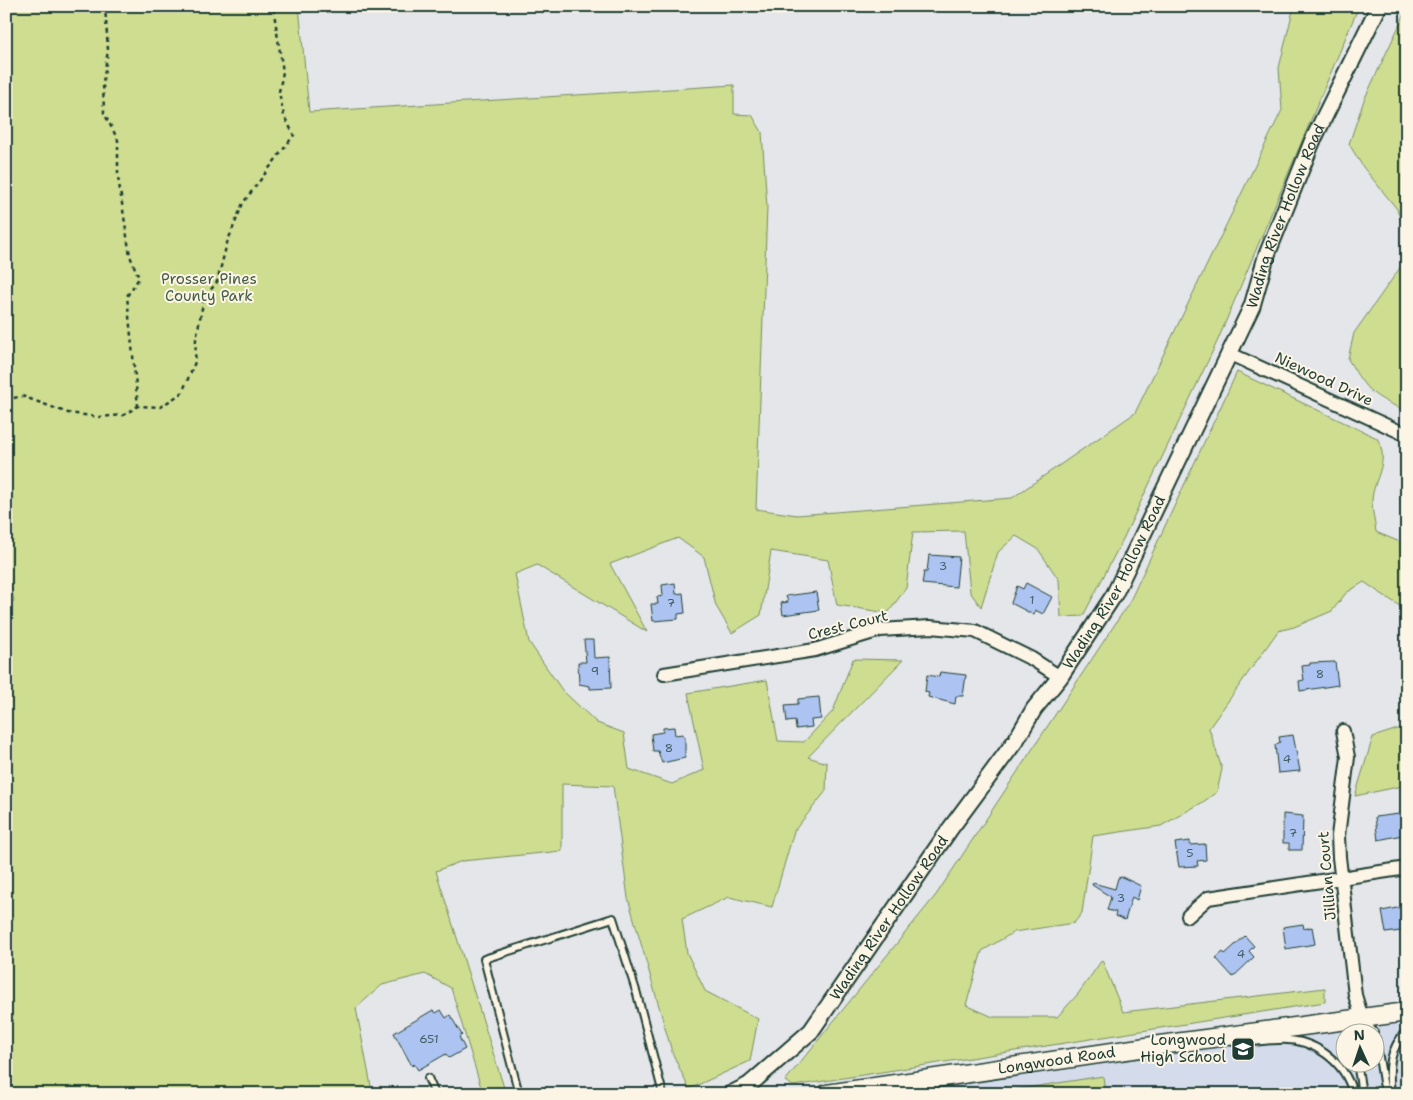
<svg xmlns="http://www.w3.org/2000/svg" width="1413" height="1100" font-family="'Shantell Sans',sans-serif">
<style>
.built{fill:#d4dcec;fill-rule:evenodd}
.green{fill:#cedd90;stroke:#768d62}
.building{fill:#adc4f2;stroke:#1f3d34}
.lines{fill:none;stroke-linecap:round;stroke-linejoin:round}
.service-casing{stroke:#1f3d34;stroke-width:10}
.minor-casing{stroke:#1f3d34;stroke-width:16}
.tertiary-casing{stroke:#1f3d34;stroke-width:19}
.secondary-casing{stroke:#1f3d34;stroke-width:21}
.path{stroke:#1f3d34;stroke-width:2.5;stroke-dasharray:4 4;stroke-linecap:butt}
.service{stroke:#fcf5e5;stroke-width:6}
.minor{stroke:#fcf5e5;stroke-width:12}
.tertiary{stroke:#fcf5e5;stroke-width:15}
.secondary{stroke:#fcf5e5;stroke-width:18}
.labels{text-anchor:middle;stroke-width:4;stroke-linejoin:round;paint-order:stroke}
.number-label{font-size:12px;fill:#425f64}
.street-label{font-size:15px;fill:#1f3d34;stroke:#fcf5e5}
.park-label{font-size:15px;fill:#425d46;stroke:#fcf5e5}
.poi-label{font-size:15px;fill:#1f3d34;stroke:#fcf5e5;text-anchor:end}
</style>
<rect width="100%" height="100%" fill="#e4e6e9"/>
<filter id="ink" filterUnits="userSpaceOnUse"><feTurbulence type="fractalNoise" baseFrequency=".02" numOctaves="2"/><feDisplacementMap in="SourceGraphic" scale="10" xChannelSelector="R" yChannelSelector="G"/><feConvolveMatrix kernelMatrix="1 2 1 2 8 2 1 2 1" color-interpolation-filters="sRGB"/></filter>
<g filter="url(#ink)">
<path class="built" d="M1407,1013V1094H871ZM1346,1032H1376V1062H1346Z"/>
<path class="green" d="M6,6H299L309,112L734,85V114L752,115L762,132L767,207L756,509L797,515L1012,498L1135,413L1282,110L1279,68L1294,6H1359L1217,342L1124,537L1083,616L1061,617L1059,580L1038,549L1016,536L998,552L981,607L970,592L964,531L913,532L906,588L888,613L837,605L828,560L771,551L761,615L732,633L716,606L704,557L678,538L610,564L647,632L537,565L515,574L529,642L562,690L597,723L624,733L629,769L672,784L704,770L688,693L767,680L778,741L804,742L833,711L853,659L903,660L808,757L827,763L826,791L794,831L772,907L729,897L682,919L687,953L705,991L758,1019L750,1061L689,1089L672,1052L628,898L613,786L562,784V851L462,861L436,871L506,1094H483L451,988L425,974L382,985L356,1008L371,1086L361,1094H6V606L14,601L6,565Z
M1407,9V238L1397,209L1363,167L1349,144L1364,100Z
M1407,258V412C1371,394 1368,394 1348,359L1354,333Z
M1237,372L1377,438C1391,463 1373,478 1372,501C1372,512 1375,522 1376,532L1407,545V611L1364,582L1346,593L1332,611L1294,627L1278,631L1209,728L1222,769L1217,792L1203,802L1161,826L1093,836L1082,913L1074,923L1014,932L982,951L966,1005L993,1017H1057L1078,994L1102,960L1123,1012L1325,988V1002L793,1086L785,1081L936,895L1129,603Z
M1407,726V785L1355,796L1373,737Z
M1103,1076L1105,1094H987Z"/>
<path class="building" d="M929,555L959,557L956,587L922,584L924,572H927Z
M675,583L676,594L683,593L685,613L678,614V619L653,621L651,604H658L657,597L663,596L662,585Z
M1026,583L1052,597L1043,614L1035,610L1034,615L1011,603L1017,586L1023,589Z
M816,592L819,610L783,615L781,603L788,602L786,596Z
M584,640H593L594,658L610,657L611,688L590,689V686L579,684L578,662H586Z
M1335,662L1338,685L1300,691L1299,681L1304,680L1302,666L1310,665V663Z
M940,672L966,675L963,696H956L955,704L928,697L929,693L925,692L927,675L939,677Z
M819,697L821,719L811,720L812,727L796,729L795,721L787,722L785,705L798,704V699Z
M674,727L675,735L683,734L685,738V758L662,763L658,751H653L651,734L663,732V728Z
M1293,735L1300,771L1278,773L1275,745L1280,742L1279,737Z
M1407,813V834L1378,840L1375,817Z
M1283,814L1303,816L1302,850H1289V843H1283Z
M1190,841V845L1205,844L1206,860L1197,861L1198,866L1179,867L1175,843Z
M1122,877L1141,886L1137,900L1132,897L1125,920L1115,916L1116,912L1107,910L1111,897L1092,885L1093,883L1115,889L1118,878Z
M1402,907L1403,914L1407,913V930L1386,933L1382,911Z
M1303,924L1304,929L1312,927L1315,944L1286,949L1283,927Z
M1245,936L1254,946L1249,951L1254,957L1233,977L1216,958L1223,952L1225,954Z
M433,1010L436,1013L441,1010L446,1018L450,1015L462,1035L459,1037L465,1049L449,1058L446,1054L418,1070L414,1064L412,1066L394,1033Z"/>
<g class="lines">
<g class="service-casing">
<path id="service" d="M1352,1032L1362,1018L1374,1032
M1376,1039L1385,1094
M1233,1042C1248,1044 1263,1040 1279,1040C1313,1038 1345,1061 1353,1094
M1357,1062L1362,1094
M428,1078L435,1094
M519,1094L484,959L613,918L637,994L663,1094
M1391,1094C1388,1068 1389,1049 1407,1030"/>
</g>
<g class="minor-casing">
<path id="minor" d="M1228,353L1407,435
M664,674L815,650L880,630L930,627L975,631L1032,659L1060,677
M1343,731L1348,757L1338,836L1339,857L1355,995L1362,1018
M1188,916L1208,898L1407,868"/>
</g>
<g class="tertiary-casing">
<g id="tertiary">
<path d="M731,1094L749,1085"/>
<path id="s1" d="M744,1094L749,1085L811,1031L950,829L1016,740L1034,709L1060,677L1114,595L1252,306L1266,257L1312,142L1379,6"/>
</g>
</g>
<g class="secondary-casing">
<g id="secondary">
<path id="s2" d="M827,1094L1160,1045L1407,1012"/>
</g>
</g>
<path class="path" d="M105,6L108,50L103,82L104,113L118,140V177L130,256L139,278L127,296L138,406
M6,400L22,396L68,413L99,417L124,415L138,406L160,407L182,393L195,362L196,339L204,298L217,282L227,243L243,203L294,135L284,116L279,92L283,72L273,6"/>
<use href="#service" class="service"/>
<use href="#minor" class="minor"/>
<use href="#tertiary" class="tertiary"/>
<use href="#secondary" class="secondary"/>
</g>
</g>
<defs>
<g id="school-square" transform="scale(1.25)"><rect x="-9" y="-9" width="18" height="18" rx="4" fill="#1f3d34" stroke="#fcf5e5"/><path d="M0-5L7-2L0 1L-7-2ZM-4 1L0 2.5L4 1V4Q0 6-4 4Z" fill="#fff"/></g>
</defs>
<g fill-rule="evenodd">
<use href="#school-square" x="1243" y="1049"/>
</g>
<g class="labels">
<g class="number-label">
<text x="943" y="570">3</text>
<text x="1032" y="604">1</text>
<text x="671" y="607">7</text>
<text x="595" y="675">9</text>
<text x="1320" y="678">8</text>
<text x="669" y="752">8</text>
<text x="1287" y="763">4</text>
<text x="1293" y="837">7</text>
<text x="1190" y="857">5</text>
<text x="1121" y="902">3</text>
<text x="1241" y="958">4</text>
<text x="429" y="1043">651</text>
</g>
<g class="street-label">
<text dy="5" stroke="none"><textPath href="#s1" startOffset="1040">Wading River Hollow Road</textPath></text>
<text transform="translate(1324 379) rotate(25)" y="5">Niewood Drive</text>
<text dy="5" stroke="none"><textPath href="#s1" startOffset="635">Wading River Hollow Road</textPath></text>
<text transform="translate(848 625) rotate(-14)" y="5">Crest Court</text>
<text transform="translate(1327 876) rotate(-95)" y="5">Jillian Court</text>
<text dy="5" stroke="none"><textPath href="#s1" startOffset="230">Wading River Hollow Road</textPath></text>
<text dy="5" stroke="none"><textPath href="#s2" startOffset="232">Longwood Road</textPath></text>
</g>
<g class="park-label">
<text x="209" y="284">Prosser Pines<tspan x="209" dy="17">County Park</tspan></text>
</g>
<g class="poi-label">
<text x="1226" y="1045">Longwood<tspan x="1226" dy="17">High School</tspan></text>
</g>
</g>
<rect width="1413" height="1100" fill="none" stroke="#fcf5e5" stroke-width="25"/>
<rect x="12" y="12" width="1388" height="1075" fill="none" stroke="#1f3d34" stroke-width="2" filter="url(#ink)"/>
<g transform="translate(1360 1048) rotate(357)"><circle r="24" fill="#fcf5e5" stroke="#a4ab9e"/>
<path d="M0-4L9 19L0 12L-9 19Z" fill="#1f3d34"/>
<text y="-8" font-size="14" font-weight="bold" text-anchor="middle" fill="#1f3d34">N</text>
</g>
</svg>
